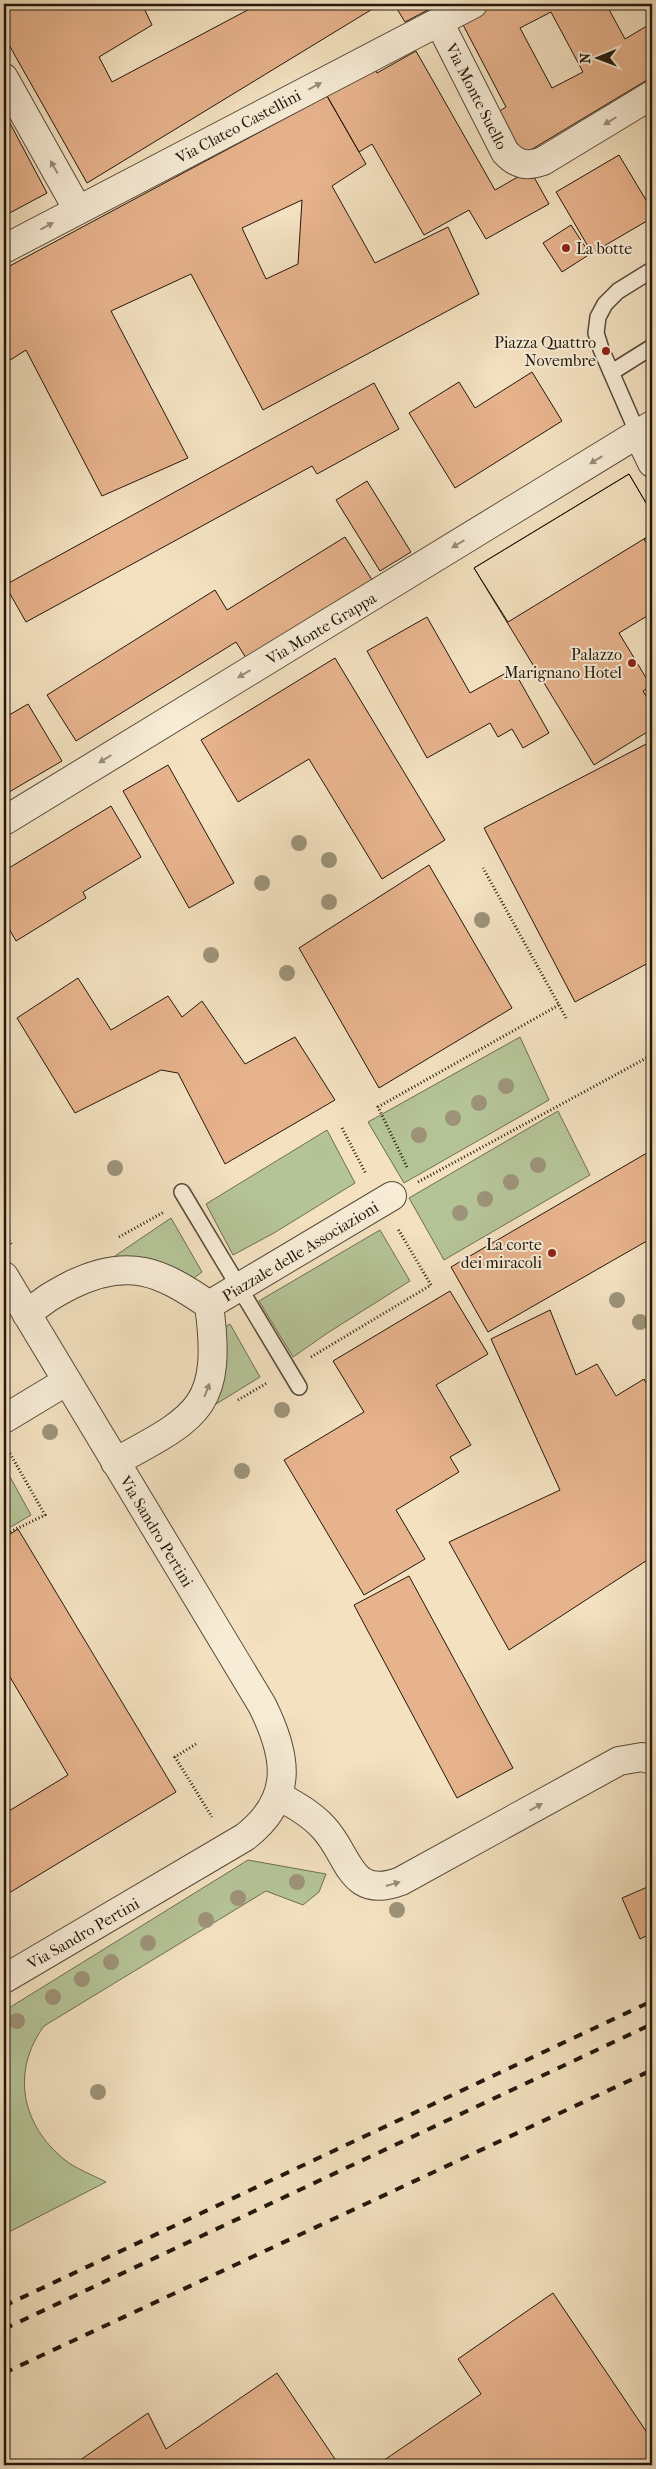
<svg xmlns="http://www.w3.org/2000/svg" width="656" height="2469" font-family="'IM FELL French Canon',serif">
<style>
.green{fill:#b5c497;stroke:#6c6e52}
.building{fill:#e7b38d;stroke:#23180d;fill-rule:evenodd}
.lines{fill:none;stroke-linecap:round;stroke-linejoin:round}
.lane-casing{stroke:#574a3a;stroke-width:18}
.street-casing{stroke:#574a3a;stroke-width:30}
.path{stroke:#23180d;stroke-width:3;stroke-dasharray:1 2.5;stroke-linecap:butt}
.lane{stroke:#f7ecd6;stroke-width:15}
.street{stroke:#f7ecd6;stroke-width:28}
.rail{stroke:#23180d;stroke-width:4;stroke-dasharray:9 9;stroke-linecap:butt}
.tree{fill:#9d9378}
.oneway{fill:#988d7c}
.poi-dot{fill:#8f2418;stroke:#f7ecd6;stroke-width:2}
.labels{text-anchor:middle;stroke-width:4;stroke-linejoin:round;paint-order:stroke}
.street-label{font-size:16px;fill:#23180d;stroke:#f7ecd6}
.poi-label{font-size:16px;fill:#23180d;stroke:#f7ecd6;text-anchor:end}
</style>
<rect width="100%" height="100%" fill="#f3e1c0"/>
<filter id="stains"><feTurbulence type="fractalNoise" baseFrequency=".004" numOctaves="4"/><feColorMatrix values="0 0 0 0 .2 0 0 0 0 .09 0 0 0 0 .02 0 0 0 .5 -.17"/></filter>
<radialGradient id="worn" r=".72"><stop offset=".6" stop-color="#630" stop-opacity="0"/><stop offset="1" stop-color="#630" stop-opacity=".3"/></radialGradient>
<path class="green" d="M520,1037L549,1100L404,1183L368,1122Z
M558,1111L590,1175L444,1260L409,1198Z
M327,1130L355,1183L274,1233L233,1255L206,1204Z
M171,1218L202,1272L182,1287L149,1272L75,1283Z
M380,1230L410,1281L329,1332L293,1357L259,1301Z
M230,1324L260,1377L177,1428L213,1334Z
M4,1466L31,1515L4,1531Z
M248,1860L326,1874L319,1892L303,1905L266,1891L44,2026C11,2071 21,2125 65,2160C76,2169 93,2175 106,2182L9,2232L4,2224V2011Z"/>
<path class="building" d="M4,4H142L152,25L99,57L112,82L259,4L379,5L87,183L4,36Z
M394,4H439L405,22Z
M488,4H606L625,39L652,23V77L519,157L495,114L506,107L460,19ZM551,12L583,72L552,88L520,28Z
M416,51L495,190L530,170L549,204L486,239L469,210L424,235L372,144L359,152L327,96L375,69L377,73Z
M327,96L366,164L332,186L375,263L448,227L479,294L263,410L191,274L111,311L188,458L102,496L26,350L4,364V269ZM302,200L298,264L266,279L242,228Z
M4,112L47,193L4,216Z
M619,155L652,210V218L592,253L556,192Z
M571,225L590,254L562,272L543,243Z
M532,372L562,421L455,488L409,413L459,382L475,408Z
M374,383L399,429L317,474L312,466L26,622L5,585Z
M629,474L652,513V534L644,539L652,553V613L619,633L651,686L643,691L652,706V729L594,765L474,568Z
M629,474L652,513V534L508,622L474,568Z
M367,481L411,552L380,571L336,500Z
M345,537L374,583L248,661L236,642L76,741L47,695L215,590L227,610Z
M427,617L470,693L513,669L549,733L523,748L512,729L498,737L490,723L427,758L367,651Z
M335,658L445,840L382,879L309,759L238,802L201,740Z
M28,704L62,761L4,795V718Z
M652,741V961L575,1002L484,828Z
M168,765L234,883L189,908L123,791Z
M111,806L141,857L83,892L86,898L16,941L4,920V871Z
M429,865L512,1008L379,1088L299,948Z
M78,978L111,1030L168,996L182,1017L202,1001L245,1064L295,1037L335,1100L225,1164L178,1073L161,1070L75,1113L17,1018Z
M652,1150V1238L488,1332L451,1267Z
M450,1291L488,1354L436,1385L471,1445L450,1457L459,1472L396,1510L425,1559L364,1595L284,1460L364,1412L333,1361Z
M550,1310L576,1375L597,1364L616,1396L644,1379L652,1394V1557L509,1650L449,1542L560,1490L491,1339Z
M18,1529L176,1792L4,1896V1814L68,1775L4,1667V1538Z
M409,1576L513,1768L457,1798L354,1605Z
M652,1885V1933L640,1939L622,1898Z
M553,2293L652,2440V2465H377L481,2394L458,2359Z
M277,2373L339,2465H73L148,2413L166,2449Z"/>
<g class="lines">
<g class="lane-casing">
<path id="lane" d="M612,372L652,347
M638,434L601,349L596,333L598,317L605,304L618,291L652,270
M182,1192L299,1387"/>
</g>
<g class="street-casing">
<path id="street" d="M439,22L505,152C517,165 527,167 543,161L652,95
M4,78L78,210
M4,249L473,4
M638,434L652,463
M4,821L652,425
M4,1276L262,1705C288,1757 294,1799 245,1837L4,1979
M209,1305L392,1196
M27,1315C41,1301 54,1294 71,1285C128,1257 160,1271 209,1305C223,1407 198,1417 115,1462
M4,1419L67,1381
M279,1796C295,1805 311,1814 323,1827C350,1855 349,1901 401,1881L619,1761L642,1757L652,1760"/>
</g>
<path class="path" d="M559,1005L566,1018
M342,1128L366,1174
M407,1167L378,1107L559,1005L483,868
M418,1182L652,1055
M4,1231L11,1244
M119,1237L164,1212
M311,1357L431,1285L398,1229
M238,1400L267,1383
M4,1535L45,1515L8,1450
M196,1744L175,1757L212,1817"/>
<use href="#lane" class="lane"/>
<use href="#street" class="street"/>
<path class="rail" d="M4,2306L652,2001
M4,2329L652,2024
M4,2373L652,2070"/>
</g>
<g class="tree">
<circle cx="299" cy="843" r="8"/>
<circle cx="329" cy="860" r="8"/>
<circle cx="262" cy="883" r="8"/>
<circle cx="329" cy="902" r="8"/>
<circle cx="482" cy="920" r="8"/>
<circle cx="211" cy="955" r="8"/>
<circle cx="287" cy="973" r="8"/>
<circle cx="506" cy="1086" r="8"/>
<circle cx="479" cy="1103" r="8"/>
<circle cx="453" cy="1118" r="8"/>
<circle cx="419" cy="1135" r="8"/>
<circle cx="538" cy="1165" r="8"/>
<circle cx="115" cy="1168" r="8"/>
<circle cx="511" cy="1182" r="8"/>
<circle cx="485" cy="1199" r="8"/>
<circle cx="460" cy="1213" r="8"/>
<circle cx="617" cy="1300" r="8"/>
<circle cx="640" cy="1322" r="8"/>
<circle cx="282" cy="1410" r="8"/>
<circle cx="50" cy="1432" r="8"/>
<circle cx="242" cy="1471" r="8"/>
<circle cx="297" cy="1882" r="8"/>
<circle cx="238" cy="1898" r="8"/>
<circle cx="397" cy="1910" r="8"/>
<circle cx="206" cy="1920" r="8"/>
<circle cx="148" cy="1943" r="8"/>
<circle cx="111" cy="1962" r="8"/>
<circle cx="82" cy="1979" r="8"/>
<circle cx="53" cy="1997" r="8"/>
<circle cx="17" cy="2021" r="8"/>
<circle cx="98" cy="2092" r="8"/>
</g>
<defs><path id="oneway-solid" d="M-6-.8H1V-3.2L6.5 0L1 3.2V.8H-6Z" transform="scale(1.25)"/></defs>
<g class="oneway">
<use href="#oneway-solid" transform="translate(315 86) rotate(-28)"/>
<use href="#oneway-solid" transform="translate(610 121) rotate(149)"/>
<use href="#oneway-solid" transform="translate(54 167) rotate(-119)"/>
<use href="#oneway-solid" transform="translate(47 226) rotate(-28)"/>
<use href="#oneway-solid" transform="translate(596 460) rotate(149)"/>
<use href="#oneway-solid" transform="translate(458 544) rotate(149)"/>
<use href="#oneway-solid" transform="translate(244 674) rotate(149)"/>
<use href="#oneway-solid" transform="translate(105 759) rotate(149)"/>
<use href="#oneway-solid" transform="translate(207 1390) rotate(-69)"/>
<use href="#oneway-solid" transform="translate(536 1807) rotate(-29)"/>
<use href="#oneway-solid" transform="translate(393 1884) rotate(-16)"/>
</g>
<g class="poi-dot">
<circle cx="566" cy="248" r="5"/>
<circle cx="606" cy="351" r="5"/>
<circle cx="632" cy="663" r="5"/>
<circle cx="552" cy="1253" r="5"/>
</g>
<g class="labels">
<g class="street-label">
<text transform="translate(477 96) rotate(63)" y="6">Via Monte Suello</text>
<text transform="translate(238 126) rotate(-28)" y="6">Via Clateo Castellini</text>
<text transform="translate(321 628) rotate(-31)" y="6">Via Monte Grappa</text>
<text transform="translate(300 1251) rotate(-31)" y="6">Piazzale delle Associazioni</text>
<text transform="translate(157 1531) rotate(59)" y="6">Via Sandro Pertini</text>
<text transform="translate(83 1933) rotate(-30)" y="6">Via Sandro Pertini</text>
</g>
<g class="poi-label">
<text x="576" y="254" text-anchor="start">La botte</text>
<text x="596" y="348">Piazza Quattro<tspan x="596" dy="18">Novembre</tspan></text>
<text x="622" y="660">Palazzo<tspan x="622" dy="18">Marignano Hotel</tspan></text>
<text x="542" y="1250">La corte<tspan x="542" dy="18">dei miracoli</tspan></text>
</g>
</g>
<rect width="656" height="2469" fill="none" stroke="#f3e1c0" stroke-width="20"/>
<rect x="5" y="5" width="646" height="2459" fill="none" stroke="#23180d" stroke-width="2.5"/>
<rect x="10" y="10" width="636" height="2449" fill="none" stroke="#23180d"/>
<g transform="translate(598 58) rotate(269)" stroke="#f7ecd6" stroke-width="4" paint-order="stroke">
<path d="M0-4L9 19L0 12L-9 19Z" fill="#23180d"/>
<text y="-8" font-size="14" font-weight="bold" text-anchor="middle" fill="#23180d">N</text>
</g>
<rect width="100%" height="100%" filter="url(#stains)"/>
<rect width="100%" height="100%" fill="url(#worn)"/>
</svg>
